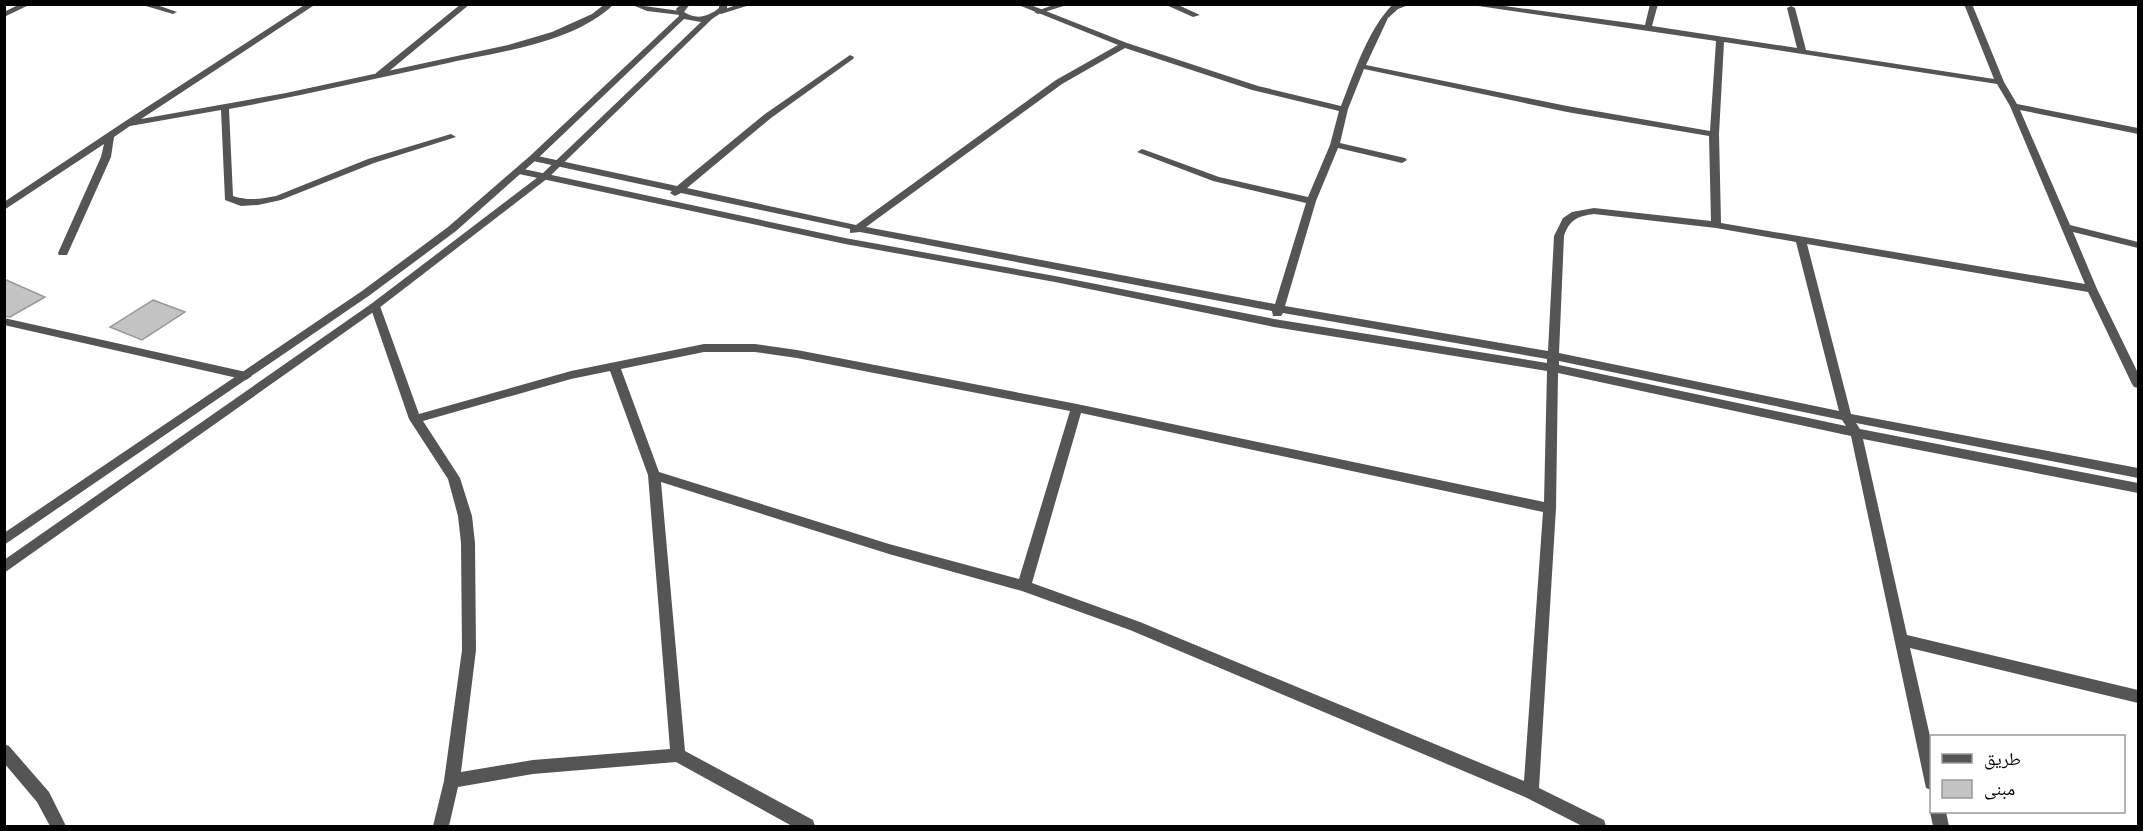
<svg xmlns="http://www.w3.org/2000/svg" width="2143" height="831" font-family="'Asap Condensed','Noto Naskh Arabic',sans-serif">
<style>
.building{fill:#c4c4c4;stroke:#999;stroke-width:1.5}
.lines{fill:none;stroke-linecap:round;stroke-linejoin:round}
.service{fill:#555;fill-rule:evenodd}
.minor{fill:#555;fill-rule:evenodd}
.tertiary{fill:#555;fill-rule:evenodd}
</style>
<rect width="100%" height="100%" fill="#fff"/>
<path class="building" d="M4,279L45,297L10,317L4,316Z
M153,300L185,312L142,340L110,327Z"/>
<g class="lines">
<path class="service" d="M461,4H470L382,77H376V73Z
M1056,4H1070L1038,14L1034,12Z
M1164,4H1176L1200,15L1193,17Z"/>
<path class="minor" d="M20,4H31L4,17V12Z
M139,4H154L177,12L173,14Z
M306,4H316L141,119L286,93L508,45L552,32L592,14L605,4H614C572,45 494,52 439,65C369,80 300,96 229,109L233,196C248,201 261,199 276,196L368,159L451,134L456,137L374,163L281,200L258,205L241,206L225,200L221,110L130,126L114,137L111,157L67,255H59L58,253L101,157L104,144L4,210V202L124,122Z
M630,4L680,11L684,13L680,15L647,11Z
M739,4H753L721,14L717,12Z
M1016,4H1028L1127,43L1258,86L1341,106C1354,73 1368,30 1392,5L1411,4L1398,9L1388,18L1366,65L1567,106L1710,131L1716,41L1465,4H1490L1645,25L1650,4H1658L1652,26L1797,48L1787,8L1791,6L1795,8L1806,50L1994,79L1964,4H1972L2004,82L2017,104L2138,128V134L2020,110L2070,225L2138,242V248L2073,232L2097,289L2138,373V388L2134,387L2132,384L2088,292L1807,244L1851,414L2138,468V478L1856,423L1860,429L2138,483V493L1863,439L1907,635L2138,690V703L1910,648L1932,745V790L1926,788L1851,436L1558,373L1556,508L1539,788L1604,820L1606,826H1582L1525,797L1130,630L1022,591L889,554L661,482L685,751L813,820L815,826H792L676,762L533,774L458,787L449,826H433L444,781L462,650L461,543L458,516L448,479L409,419L370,306L371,304H379L380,306L419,414L571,371L704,344H755L797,350L1077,404L1544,502L1547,371L1274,327L1055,282L845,244L519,174L514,171L519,168L845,238L1055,276L1274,319L1547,363V359L1283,313L1281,316H1273L1272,311L860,232L850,233V229L681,193L675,196L670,193L672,191L533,161L528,158L533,155L677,186L765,114L850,55L854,57L853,59L771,118L687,188L856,225L1056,80L1118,45ZM1724,42L1997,84L2010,106L2085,284L1721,223L1719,134ZM1125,48L1252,90L1339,111L1330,145L1308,197L1219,177L1145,150L1142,149L1137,152L1213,181L1306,203L1275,304L866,227L1062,84ZM1364,69L1567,112L1709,136L1711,221L1594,208L1572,212L1563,218L1554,236L1548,351L1285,306L1316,201L1338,148L1402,163L1407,160L1405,158L1340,143L1348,109ZM1594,214L1716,228L1796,242L1839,411L1559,353L1564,236C1569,220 1578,216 1594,214ZM704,352H755L797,358L1070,411L1019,579L889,544L659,472L621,369ZM1559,361L1842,420L1846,426L1559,365ZM610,371L648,475L670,749L533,760L461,772L476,650L475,543L472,516L460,478L423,421L571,379ZM1081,413L1543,512L1524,781L1140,622L1032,583Z
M4,318L246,372L252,376L246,380L4,325Z
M4,744L9,746L49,792L66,826H50L37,802L4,763Z
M1932,808V812H1946L1949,826H1933L1930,812Z"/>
<path class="tertiary" d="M681,4H690L684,12C696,20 708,17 719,8V4H727V9L712,19L548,178L379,308L4,573V560L371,304L542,174L701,22L684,19L536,160L456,231L370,295L4,545V533L362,291L448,227L530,156L679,16L676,9Z"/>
</g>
<rect width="2143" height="831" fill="none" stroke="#000000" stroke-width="12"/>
<rect x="1930" y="735" width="195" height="78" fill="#ffffff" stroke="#999999" stroke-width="1.5"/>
<rect x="1942" y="754" width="30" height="9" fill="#555555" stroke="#999999" stroke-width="1.5"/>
<text x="1984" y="765" font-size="18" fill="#000000">طريق</text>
<rect x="1942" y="780" width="30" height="18" fill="#c4c4c4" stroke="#999999" stroke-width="1.5"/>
<text x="1984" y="795" font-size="18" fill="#000000">مبنى</text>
</svg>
